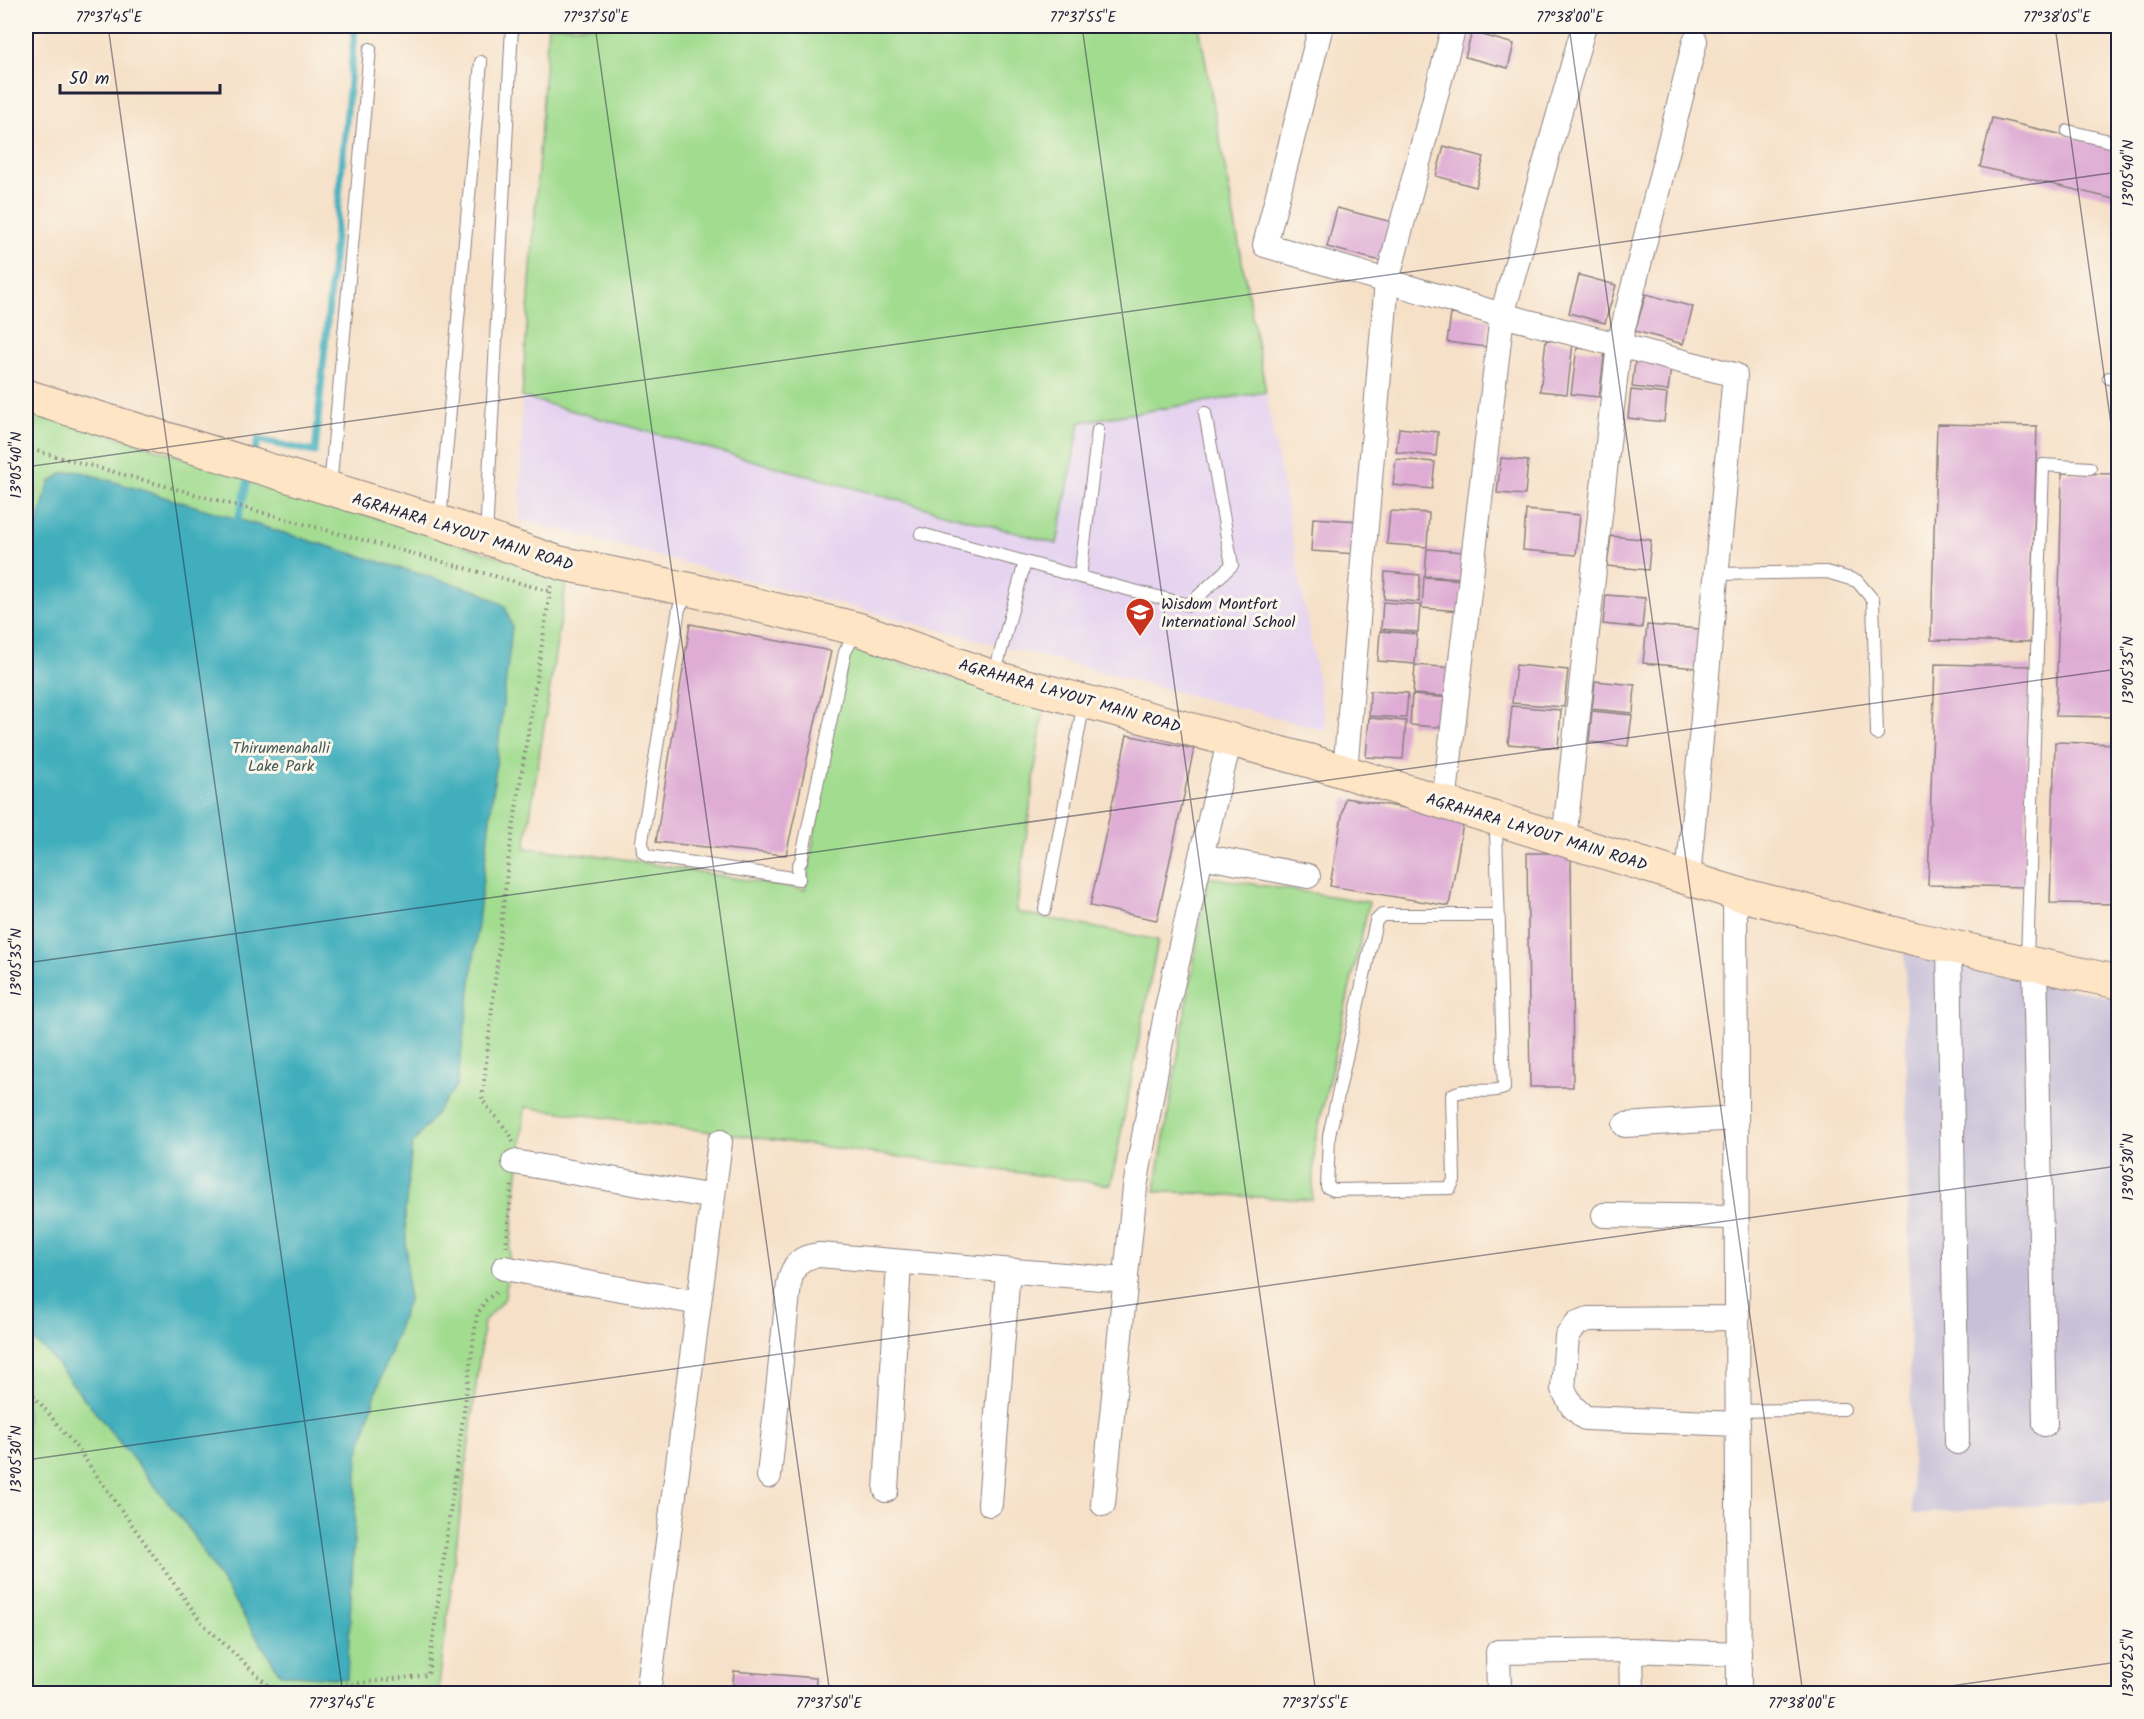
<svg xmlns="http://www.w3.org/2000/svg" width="2144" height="1719" font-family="Kalam,sans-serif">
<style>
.built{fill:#e5d3f0}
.industrial{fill:#c7c0d8}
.green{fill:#a1dc8f;stroke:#627f65;stroke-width:1.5}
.water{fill:#3faebc;stroke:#30687c;stroke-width:1.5}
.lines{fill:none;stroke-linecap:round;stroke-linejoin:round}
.stream{stroke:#3faebc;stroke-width:7}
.building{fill:#deacd4}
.lane-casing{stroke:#8c8181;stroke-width:14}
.street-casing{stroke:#8c8181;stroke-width:26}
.secondary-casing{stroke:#8c8181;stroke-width:35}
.path{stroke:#8c8181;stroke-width:4;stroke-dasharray:1.5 4.5;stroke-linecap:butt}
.lane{stroke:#fff;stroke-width:12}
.street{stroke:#fff;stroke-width:24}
.secondary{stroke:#fee5c5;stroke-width:33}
.ticks{fill:none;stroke:#22223b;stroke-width:1.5;stroke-opacity:0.45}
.labels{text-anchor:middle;stroke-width:6;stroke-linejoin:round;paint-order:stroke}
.street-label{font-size:16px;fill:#22223b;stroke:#fbf7ec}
.poi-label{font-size:16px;fill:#22223b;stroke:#fbf7ec;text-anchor:start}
.park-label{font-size:16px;fill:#485a54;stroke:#fbf7ec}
.neatline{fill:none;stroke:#22223b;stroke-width:2}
.ticks-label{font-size:15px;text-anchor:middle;fill:#22223b}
</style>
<rect width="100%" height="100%" fill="#fbf7ec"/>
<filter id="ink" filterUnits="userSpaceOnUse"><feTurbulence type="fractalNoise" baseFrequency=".0167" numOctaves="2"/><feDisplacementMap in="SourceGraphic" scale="12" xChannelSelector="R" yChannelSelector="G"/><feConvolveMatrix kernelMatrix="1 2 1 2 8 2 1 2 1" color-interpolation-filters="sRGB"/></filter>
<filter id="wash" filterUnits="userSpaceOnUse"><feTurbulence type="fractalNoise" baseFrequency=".008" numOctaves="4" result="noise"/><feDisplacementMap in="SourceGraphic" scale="24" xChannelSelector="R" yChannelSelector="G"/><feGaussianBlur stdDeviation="1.35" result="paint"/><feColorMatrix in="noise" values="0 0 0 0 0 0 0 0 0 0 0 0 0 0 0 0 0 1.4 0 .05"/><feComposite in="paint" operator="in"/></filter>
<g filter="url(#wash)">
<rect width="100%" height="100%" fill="#f6e0c7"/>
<path class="built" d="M1266,392L1327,731L520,520L522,397L1057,544L1080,421Z"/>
<path class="industrial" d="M1905,953L2118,999V1500L1912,1514Z"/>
<path class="green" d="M548,26H1199L1266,392L1080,422L1057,544L522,397Z
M26,408L567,578L525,848L611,857L805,890L845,647L1044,704L1016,912L1158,940L1111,1185L525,1107L505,1298L484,1321L438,1693L245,1694L238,1686L211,1694L26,1693Z
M1208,877L1369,902L1315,1142L1312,1200L1155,1191Z"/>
<path class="water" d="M78,471L480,592L505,606L512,627L470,992L457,1085L412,1145L405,1212L408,1300L376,1393L358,1456L347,1679L280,1674L187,1526L46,1351L26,1335V565L49,483L63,473Z"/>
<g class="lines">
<path class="stream" d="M254,455L258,440L315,452L355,26
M238,519L250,472"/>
</g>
<g id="blocks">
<path class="building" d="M1472,32L1514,44L1508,68L1465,57Z
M1992,118L2118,148V200L1980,167Z
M1444,146L1484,157L1476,187L1436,176Z
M1337,208L1392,222L1381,261L1327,247Z
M1579,275L1616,285L1605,323L1569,313Z
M1646,294L1693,307L1683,344L1635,331Z
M1451,314L1490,319L1486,347L1447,342Z
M1546,340L1573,343L1567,394L1540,391Z
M1577,348L1605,351L1599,397L1571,394Z
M1635,362L1671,367L1668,391L1632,387Z
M1631,390L1667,394L1664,422L1628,418Z
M1937,424L2037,426L2031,642L1931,640Z
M1399,428L1438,432L1436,456L1396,452Z
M1501,458L1528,461L1525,495L1497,493Z
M1396,459L1435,462L1432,489L1393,485Z
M2062,473L2118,474V717L2056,716Z
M1526,510L1580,515L1576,555L1523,550Z
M1390,511L1429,513L1427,547L1387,544Z
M1313,518L1360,521L1358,554L1311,551Z
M1611,536L1651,540L1648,570L1607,566Z
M1427,549L1464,552L1462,578L1425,576Z
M1385,572L1420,575L1419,602L1384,599Z
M1424,577L1462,580L1460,611L1422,608Z
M1606,595L1645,598L1642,628L1603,624Z
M1383,602L1420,605L1418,632L1381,629Z
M690,624L831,651L786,855L656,842Z
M1647,625L1700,629L1696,668L1643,663Z
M1380,631L1417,634L1415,664L1378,661Z
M1935,664L2031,666L2024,887L1928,885Z
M1415,665L1456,668L1454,697L1413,694Z
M1516,665L1568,670L1564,707L1512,703Z
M1595,681L1635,685L1633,713L1592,709Z
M1370,691L1408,693L1406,718L1369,716Z
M1412,695L1453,698L1451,728L1410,725Z
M1512,706L1561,710L1558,748L1508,744Z
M1592,711L1632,715L1628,746L1589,742Z
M1369,718L1406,721L1403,759L1366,757Z
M1127,735L1194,749L1157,920L1090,906Z
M2055,742L2118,744V904L2050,903Z
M1345,798L1464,818L1449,906L1330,886Z
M1527,853H1571L1573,1087H1530Z
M734,1671L816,1678L815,1694H732Z"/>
</g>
</g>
<g filter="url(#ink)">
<use href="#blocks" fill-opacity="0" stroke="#8c8181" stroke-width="1.5"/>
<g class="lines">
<g class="lane-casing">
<path id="lane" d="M2068,131L2118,143
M2109,378L2118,380
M330,488L370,49
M440,521L481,62
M921,534L1025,562
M486,537L512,26
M1717,574L1827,572L1857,581L1873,600L1877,734
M1080,577L1189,605L1232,565L1205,413
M690,592L679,608L642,841L643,852L648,856L799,879L798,866L801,861L845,652L857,630
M994,676L1025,562L1080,577L1098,430
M1496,822V832L1504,1088C1488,1095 1466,1086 1452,1095L1454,1180L1450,1188L1334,1190L1327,1187L1329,1136L1376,921L1382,915H1499
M1045,909L1084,702
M2027,960L2043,465L2090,468
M1738,1411L1844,1409"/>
</g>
<g class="street-casing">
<path id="street" d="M1321,26L1265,245L1502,315L1735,375L1688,878
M1230,739L1201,856L1308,876
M1345,771L1387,281L1454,26
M1444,803L1502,315L1584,26
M1564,840L1619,344L1695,41
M1735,893L1739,1694
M1949,946L1957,1442
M2035,964L2045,1424
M1625,1125L1736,1118
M514,1162L713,1197
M1604,1215L1736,1217
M504,1268L699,1303
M1737,1318L1589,1319L1577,1323L1567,1336L1563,1389L1572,1406L1585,1418L1738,1424
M769,1476L789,1284C793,1265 799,1257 819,1255L1126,1280
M886,1490L899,1263
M990,1504L1008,1271
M1103,1504L1135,1187L1167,1008L1201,856
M1631,1650L1632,1694
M648,1694L720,1142
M1499,1694L1498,1652L1631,1650L1739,1654"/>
</g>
<g class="secondary-casing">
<path id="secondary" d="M26,396L440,522L560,563L692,590L858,629L993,677L1310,761L1735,893L1916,939L2118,982"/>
</g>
<path class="path" d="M26,442L31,424
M26,448L549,591
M513,1142L510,1134L482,1100L509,854L551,586
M506,1247L512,1183
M26,1386L80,1452L202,1623L276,1693L428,1675L477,1315L485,1301L499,1290"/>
<use href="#lane" class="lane"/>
<use href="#street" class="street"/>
<use href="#secondary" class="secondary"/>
</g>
</g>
<path class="ticks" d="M108,26L343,1694M595,26L830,1694M1082,26L1316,1694M1569,26L1803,1694M2055,26L2118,474M26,467L2118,172M26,963L2118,669M26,1460L2118,1166M1895,1694L2118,1662"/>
<defs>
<g id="school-pin" transform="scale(1.5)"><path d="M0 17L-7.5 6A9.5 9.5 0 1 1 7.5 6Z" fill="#c8321e" stroke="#fbf7ec"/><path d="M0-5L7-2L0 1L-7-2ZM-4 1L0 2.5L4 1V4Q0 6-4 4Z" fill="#fff"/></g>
</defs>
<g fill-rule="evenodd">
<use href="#school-pin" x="1140" y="612"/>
</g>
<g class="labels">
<g class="street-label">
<text transform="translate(463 531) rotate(17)" y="6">AGRAHARA LAYOUT MAIN ROAD</text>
<text transform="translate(1070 695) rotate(16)" y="6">AGRAHARA LAYOUT MAIN ROAD</text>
<text transform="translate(1537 831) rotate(17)" y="6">AGRAHARA LAYOUT MAIN ROAD</text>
</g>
<g class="poi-label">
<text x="1161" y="609">Wisdom Montfort<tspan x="1161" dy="18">International School</tspan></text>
</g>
<g class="park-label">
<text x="281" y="753">Thirumenahalli<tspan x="281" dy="18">Lake Park</tspan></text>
</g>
</g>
<rect width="2144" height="1719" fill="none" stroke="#fbf7ec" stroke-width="66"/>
<path d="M60 84v9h160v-9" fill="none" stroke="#22223b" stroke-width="3"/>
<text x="69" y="84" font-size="18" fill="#22223b" stroke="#fbf7ec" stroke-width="4.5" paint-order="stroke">50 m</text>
<rect x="33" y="33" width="2078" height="1653" class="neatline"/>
<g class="ticks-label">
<text x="109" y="22">77°37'45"E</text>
<text x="596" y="22">77°37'50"E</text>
<text x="1083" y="22">77°37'55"E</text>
<text x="1570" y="22">77°38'00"E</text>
<text x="2057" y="22">77°38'05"E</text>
<text transform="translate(2128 173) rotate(-90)" y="5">13°05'40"N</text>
<text transform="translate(16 465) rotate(-90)" y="5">13°05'40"N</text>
<text transform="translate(2128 670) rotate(-90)" y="5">13°05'35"N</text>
<text transform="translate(16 962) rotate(-90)" y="5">13°05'35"N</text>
<text transform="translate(2128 1167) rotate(-90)" y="5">13°05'30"N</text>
<text transform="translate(16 1459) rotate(-90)" y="5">13°05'30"N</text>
<text transform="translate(2128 1663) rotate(-90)" y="5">13°05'25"N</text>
<text x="342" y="1708">77°37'45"E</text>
<text x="829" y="1708">77°37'50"E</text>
<text x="1315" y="1708">77°37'55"E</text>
<text x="1802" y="1708">77°38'00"E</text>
</g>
</svg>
